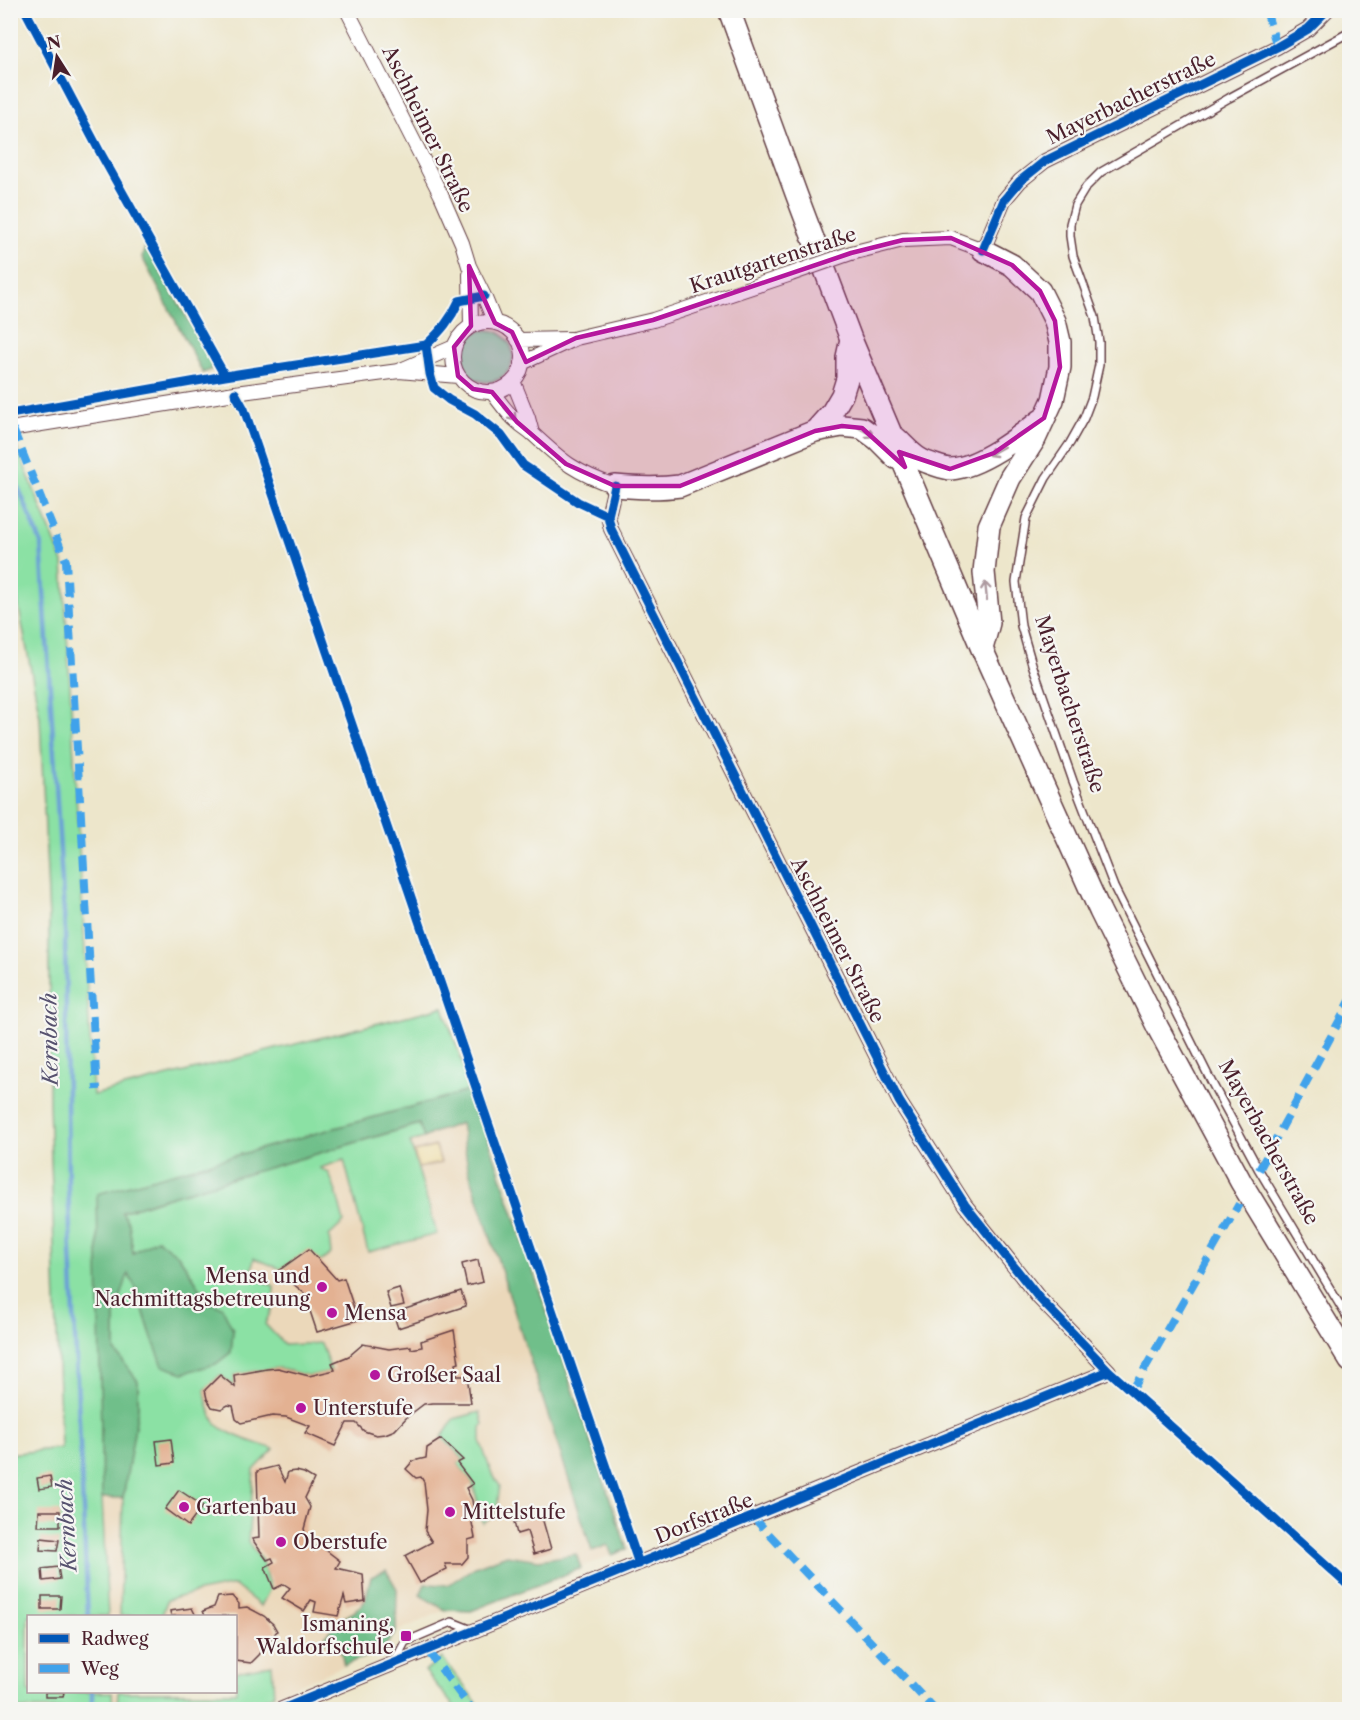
<svg xmlns="http://www.w3.org/2000/svg" width="1360" height="1720" font-family="'Libre Caslon Text',serif">
<style>
.built{fill:#ebd8ba}
.green{fill:#8be1a4;stroke:#6a8068;stroke-width:1.5}
.forest{fill:#70bf8a;stroke:#5d6f5a;stroke-width:1.5}
.sand{fill:#eeda9e;stroke:#9c7c64;stroke-width:1.5}
.lines{fill:none;stroke-linecap:round;stroke-linejoin:round}
.stream{stroke:#6a9fd6;stroke-width:4.5}
.building{fill:#e3b192}
.lane-casing{stroke:#623d43;stroke-width:10}
.street-casing{stroke:#623d43;stroke-width:16}
.primary-casing{stroke:#623d43;stroke-width:24}
.lane{stroke:#fff;stroke-width:7}
.street{stroke:#fff;stroke-width:14}
.primary{stroke:#fff;stroke-width:21}
.street-bridge-casing{stroke:#623d43;stroke-width:16;stroke-linecap:butt}
.street-bridge{stroke:#fff;stroke-width:14}
.quiet{stroke:#40a2eb;stroke-width:8;stroke-dasharray:15 8;stroke-linecap:butt}
.cycleway-casing{stroke:#f6f6f2;stroke-width:13}
.cycleway{stroke:#0057b8;stroke-width:9}
.oneway{stroke:#ae9aa0}
.marked{fill:#b5179e;fill-opacity:0.2;stroke:#b5179e;stroke-width:4.5;stroke-linejoin:round}
.poi-dot{fill:#b5179e;stroke:#f6f6f2;stroke-width:2}
.labels{text-anchor:middle;stroke-width:4.5;stroke-linejoin:round;paint-order:stroke}
.street-label{font-size:20px;fill:#4a1f2b;stroke:#f6f6f2}
.poi-label{font-size:20px;fill:#4a1f2b;stroke:#f6f6f2;text-anchor:start}
.water-label{font-size:21px;font-style:italic;fill:#57526f;stroke:#f6f6f2}
</style>
<rect width="100%" height="100%" fill="#f6f6f2"/>
<filter id="ink" filterUnits="userSpaceOnUse"><feTurbulence type="fractalNoise" baseFrequency=".0167" numOctaves="2"/><feDisplacementMap in="SourceGraphic" scale="12" xChannelSelector="R" yChannelSelector="G"/><feConvolveMatrix kernelMatrix="1 2 1 2 8 2 1 2 1" color-interpolation-filters="sRGB"/></filter>
<filter id="wash" filterUnits="userSpaceOnUse"><feTurbulence type="fractalNoise" baseFrequency=".008" numOctaves="4" result="noise"/><feDisplacementMap in="SourceGraphic" scale="24" xChannelSelector="R" yChannelSelector="G"/><feGaussianBlur stdDeviation="1.35" result="paint"/><feColorMatrix in="noise" values="0 0 0 0 0 0 0 0 0 0 0 0 0 0 0 0 0 1.4 0 .05"/><feComposite in="paint" operator="in"/></filter>
<g filter="url(#wash)">
<rect width="100%" height="100%" fill="#ede6cb"/>
<path class="built" d="M443,1007L627,1549L471,1611L445,1610L396,1632L382,1650L240,1709H113L112,1692H236V1616H108L102,1498L97,1194Z"/>
<path class="green" d="M461 356a26 26 0 1 1 52 0a26 26 0 1 1-52 0Z
M16,445L63,562L93,1095L443,1007L472,1090L98,1194L102,1498L108,1616H28V1692H112L113,1709H11L10,1454L61,1448L49,1103V919L40,717L11,567L10,446Z
M420,1124L424,1138L410,1142L437,1234L368,1252L344,1160L320,1168L329,1173L337,1195L344,1222L329,1236L331,1254L320,1262L309,1250L281,1269L254,1258L251,1276L274,1286L273,1306L265,1324L285,1345L321,1343L331,1371L309,1376L279,1368L267,1369L234,1375L235,1387L220,1375L205,1390C206,1401 211,1419 219,1426C230,1436 259,1444 274,1449L254,1470L248,1542L262,1561L270,1589L261,1606L234,1585L199,1592L167,1600L162,1616H120L123,1498L138,1408V1382L115,1351V1315L128,1273L137,1290L152,1338L216,1364L231,1352L233,1330L206,1302L195,1280L178,1255L133,1253L129,1224L122,1212L158,1200Z
M480,1412L483,1424L481,1428V1443L491,1472L500,1486L496,1513L483,1523L473,1484L457,1463L463,1459L442,1437L454,1419Z
M442,1658L482,1709H456L425,1671Z
M272,1665L274,1695L240,1709H117L118,1692H236V1672Z"/>
<path class="forest" d="M146,245L213,364L211,370L203,373L142,257Z
M472,1090L627,1549L612,1555L608,1545L592,1551L468,1168L461,1123L433,1133L424,1138L419,1124L158,1200L122,1212L129,1224L133,1253L157,1239L178,1255L195,1280L206,1302L222,1307L233,1330L231,1352L216,1364L183,1373L163,1366L152,1338L137,1290L128,1274L115,1315V1351L138,1381V1408L123,1498H102L97,1194Z
M576,1554L581,1568L471,1611L445,1610L420,1595L425,1584L448,1585L475,1567L507,1555L539,1560Z
M386,1570L397,1589L396,1632L382,1650L344,1665L341,1651L323,1640L336,1622L354,1612L365,1601L371,1577Z"/>
<path class="sand" d="M436,1146L441,1163L418,1168L414,1152Z"/>
<g class="lines">
<path class="stream" d="M10,467L41,543L65,931L68,1186L88,1616
M92,1692V1710"/>
</g>
<g id="blocks">
<path class="building" d="M309,1249L337,1280L344,1278L358,1320L317,1332L304,1293L278,1271Z
M478,1260L483,1282L467,1286L462,1264Z
M399,1288L404,1305L391,1308L386,1292Z
M461,1291L466,1306L398,1328L393,1313Z
M454,1330L459,1363L456,1364L457,1376H467L471,1403H433L424,1404L407,1417L395,1430L385,1434L376,1435L364,1431L356,1423H347L335,1446L305,1433L310,1426L286,1417L272,1416L241,1423L236,1419L233,1406L228,1405L221,1409L212,1407L207,1399L205,1390L220,1375L235,1387L234,1375L267,1369L278,1368L309,1376L335,1370L332,1363L349,1356L363,1344L389,1349L411,1346V1349L422,1347L421,1341Z
M171,1439L174,1463L159,1465L156,1441Z
M441,1439L463,1460L457,1463L473,1484L466,1488L472,1500L474,1513H470L475,1538L468,1540V1557L462,1564H445L447,1569L420,1583L405,1556L432,1542L425,1531L427,1510L424,1482L421,1477L416,1478L406,1469L413,1461L426,1458L427,1448Z
M277,1466L285,1482L288,1472L296,1471L304,1473L314,1479L305,1498L310,1507L304,1529L310,1547L314,1551L318,1544L340,1561L336,1568L363,1574L365,1601L346,1604L344,1596L338,1616L314,1612L316,1602L311,1600L304,1611L282,1598L290,1588L284,1584L274,1589L265,1567L274,1562L272,1558L267,1560L252,1539L259,1538L257,1471Z
M50,1476L52,1487L39,1489L37,1478Z
M179,1490L203,1506L188,1526L165,1509Z
M39,1511H60V1526H38Z
M541,1514L551,1549L534,1554L527,1531L517,1534L514,1522Z
M41,1538L59,1540L57,1551L40,1550Z
M58,1567L60,1579L43,1581L42,1569Z
M42,1596H61L60,1609H42Z
M232,1596L239,1604V1608L247,1607L264,1616L273,1624L277,1631L259,1655L251,1663L236,1661V1616H205L203,1611L214,1607L218,1597Z
M192,1608L196,1616H171L170,1611Z
M45,1692H64L63,1697H45Z"/>
</g>
</g>
<g filter="url(#ink)">
<use href="#blocks" fill-opacity="0" stroke="#623d43" stroke-width="1.5"/>
<g class="lines">
<g class="lane-casing">
<path id="lane" d="M1350,32L1229,98L1101,172L1086,187L1075,205L1070,224V236L1073,256L1095,317L1099,342V365L1092,397L1084,418L1070,443L1046,478L1026,518L1016,582L1021,626L1032,664L1073,781L1114,887L1212,1083L1259,1170L1350,1322
M395,1661L405,1642L452,1622L472,1630"/>
</g>
<g class="street-casing">
<path id="street" d="M347,10L441,195L462,243L469,266L484,296L495,323
M851,253L903,240L951,238L983,250L1004,200L1020,181L1045,161L1277,47L1308,29L1327,10
M470,274L471,326
M453 357a35 35 0 1 1 70 0a35 35 0 1 1-70 0Z
M518,340L571,339
M522,363L576,338L653,320L791,274
M401,370L454,347
M513,381L528,418L532,433
M10,429L235,393L399,371L458,376
M280,1710L1109,1371L1039,1298L965,1205L899,1101L611,529L608,516L615,486C576,473 563,462 534,435C529,430 523,427 519,423C508,415 500,402 492,392"/>
</g>
<g class="primary-casing">
<path id="primary" d="M729,10L797,196L851,339L982,649L1100,911L1158,1028L1241,1182L1350,1361
M815,431L832,412L842,395L847,379V357L851,339
M895,437C903,444 911,454 920,459C925,462 945,469 951,469C980,467 1019,437 1041,420
M615,486C637,488 657,489 680,486L815,431L842,426L862,428L877,439L896,458
M982,649L989,623L984,572L989,526L1010,478L1035,439L1053,400L1060,367V342L1055,321L1040,291L1012,265L983,250"/>
</g>
<use href="#lane" class="lane"/>
<use href="#street" class="street"/>
<use href="#primary" class="primary"/>
<g class="street-bridge-casing">
<path id="street-bridge" d="M791,274L851,253"/>
</g>
<use href="#street-bridge" class="street-bridge"/>
<path class="quiet" d="M1266,10L1277,47
M13,429L66,561L97,1090
M1259,1170L1350,1001
M1132,1391L1239,1204
M753,1517L935,1710
M427,1650L472,1710"/>
<g class="cycleway-casing">
<path id="cycleway" d="M25,10L101,154L225,376
M983,250L1004,200L1020,181L1045,161L1277,47L1308,29L1327,10
M484,296L459,301C451,319 441,331 426,345L430,374L434,388L449,400L475,414L501,435L523,465L578,502L608,516
M235,393L244,409L639,1564
M10,414L225,376L426,345
M615,486L608,516L611,529L899,1101L965,1205L1039,1298L1109,1371L1350,1587
M280,1710L1109,1371"/>
</g>
<use href="#cycleway" class="cycleway"/>
</g>
<defs><path id="oneway-shaft" d="M-6 0H5M1.5-3L5.5 0L1.5 3" fill="none" stroke-width="1.6" stroke-linecap="round" stroke-linejoin="round" transform="scale(1.5)"/></defs>
<g class="oneway">
<use href="#oneway-shaft" transform="translate(510 414) rotate(50)"/>
<use href="#oneway-shaft" transform="translate(866 432) rotate(30)"/>
<use href="#oneway-shaft" transform="translate(996 451) rotate(151)"/>
<use href="#oneway-shaft" transform="translate(986 591) rotate(-96)"/>
</g>
</g>
<path class="marked" d="M951,238L1012,265L1040,291L1055,321L1060,367L1044,418L994,453L950,469L899,452L905,467L862,428L842,426L815,431L680,486H615L566,464L517,422L492,392L473,389L458,376L454,347L471,326L469,266L495,323L512,332L526,362L576,338L653,320L851,253L903,240Z"/>
<g class="poi-dot">
<circle cx="322" cy="1287" r="6"/>
<circle cx="332" cy="1313" r="6"/>
<circle cx="375" cy="1375" r="6"/>
<circle cx="301" cy="1408" r="6"/>
<circle cx="184" cy="1507" r="6"/>
<circle cx="450" cy="1512" r="6"/>
<circle cx="281" cy="1542" r="6"/>
<rect x="400" y="1630" width="12" height="12" rx="3"/>
</g>
<g class="labels">
<g class="street-label">
<text transform="translate(1131 98) rotate(-26)" y="7">Mayerbacherstraße</text>
<text transform="translate(428 129) rotate(64)" y="7">Aschheimer Straße</text>
<text transform="translate(773 260) rotate(-18)" y="7">Krautgartenstraße</text>
<text transform="translate(1070 704) rotate(72)" y="7">Mayerbacherstraße</text>
<text transform="translate(838 940) rotate(63)" y="7">Aschheimer Straße</text>
<text transform="translate(1269 1142) rotate(61)" y="7">Mayerbacherstraße</text>
<text transform="translate(704 1518) rotate(-22)" y="7">Dorfstraße</text>
</g>
<g class="poi-label">
<text x="310" y="1283" text-anchor="end">Mensa und<tspan x="310" dy="23">Nachmittagsbetreuung</tspan></text>
<text x="344" y="1320">Mensa</text>
<text x="387" y="1382">Großer Saal</text>
<text x="313" y="1415">Unterstufe</text>
<text x="196" y="1514">Gartenbau</text>
<text x="462" y="1519">Mittelstufe</text>
<text x="293" y="1549">Oberstufe</text>
<text x="394" y="1631" text-anchor="end">Ismaning,<tspan x="394" dy="23">Waldorfschule</tspan></text>
</g>
<g class="water-label">
<text transform="translate(50 1039) rotate(-91)" y="7">Kernbach</text>
<text transform="translate(67 1525) rotate(-93)" y="7">Kernbach</text>
</g>
</g>
<rect width="1360" height="1720" fill="none" stroke="#f6f6f2" stroke-width="36"/>
<rect x="27" y="1615" width="210" height="78" fill="#f6f6f2" stroke="#b1a0a2" stroke-width="1.5"/>
<rect x="39" y="1634" width="30" height="9" fill="#0057b8" stroke="#b1a0a2" stroke-width="1.5"/>
<text x="81" y="1645" font-size="18" fill="#4a1f2b">Radweg</text>
<rect x="39" y="1664" width="30" height="9" fill="#40a2eb" stroke="#b1a0a2" stroke-width="1.5"/>
<text x="81" y="1675" font-size="18" fill="#4a1f2b">Weg</text>
<g transform="translate(57 57) rotate(348)" stroke="#f6f6f2" stroke-width="4.5" paint-order="stroke">
<path d="M0-4.5L10 22L0 15L-10 22Z" fill="#4a1f2b"/>
<text y="-9" font-size="16" font-weight="bold" text-anchor="middle" fill="#4a1f2b">N</text>
</g>
</svg>
